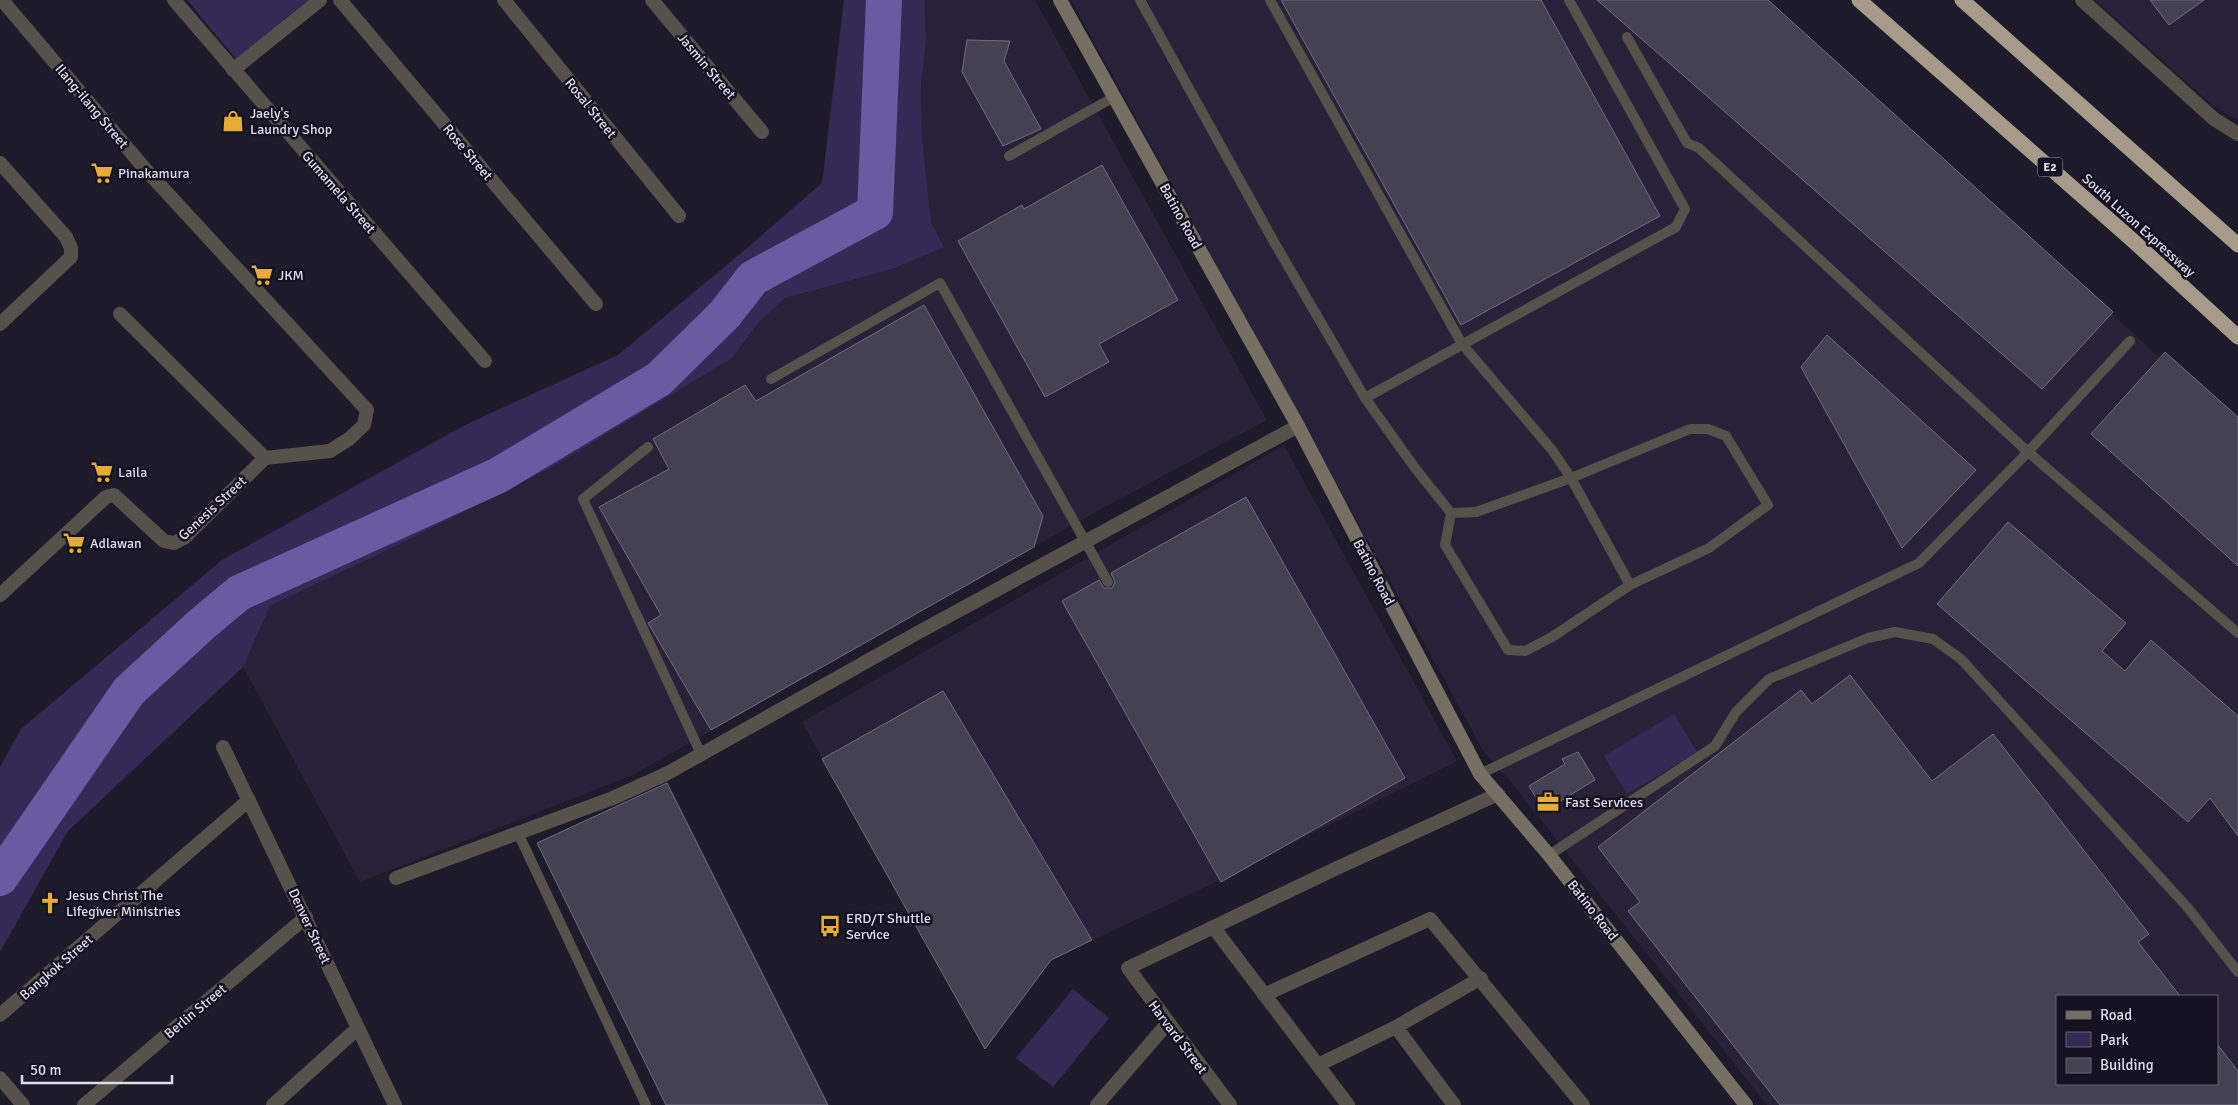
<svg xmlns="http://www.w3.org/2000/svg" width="2238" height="1105" font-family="Signika,sans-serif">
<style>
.built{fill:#272238;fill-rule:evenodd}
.green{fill:#352a55}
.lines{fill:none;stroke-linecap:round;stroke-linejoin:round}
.river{stroke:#6b59a2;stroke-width:36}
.building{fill:#444152;stroke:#706d81}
.service{stroke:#56514a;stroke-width:10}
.minor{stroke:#56514a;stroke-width:14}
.secondary{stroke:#766f63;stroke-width:14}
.motorway{stroke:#a69b88;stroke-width:15}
.labels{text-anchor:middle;stroke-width:5;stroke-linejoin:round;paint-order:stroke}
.shield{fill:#141120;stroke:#a19fac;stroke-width:1}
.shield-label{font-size:12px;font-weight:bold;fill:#dedce8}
.street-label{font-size:14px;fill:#dedce8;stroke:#141120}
.poi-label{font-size:14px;fill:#dedce8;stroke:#141120;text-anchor:start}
</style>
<rect width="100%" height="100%" fill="#1d1a2a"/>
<path class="built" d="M925,0H1035L1267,420L1083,519L633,775L360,882L243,667L270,606L392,548L554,466L732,358L758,323L785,298L893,269L944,247L931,222L922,138L921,87L926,40Z
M1071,0H1768L2238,429V1105H1767L1510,781L1484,752ZM2057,996H2217V1084H2057Z
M2095,0H2238V120L2212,105Z
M1284,445L1457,761L1197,891L1051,960L985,1049L802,722Z"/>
<path class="green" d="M187,0H308L236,59Z
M844,0H925L926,40L921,87L922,138L931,222L944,247L893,269L785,298L758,323L732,358L554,466L392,548L270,606L243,667L68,831L0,952V767L21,729L222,560L467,424L618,355L746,249L822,183Z
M1674,714L1697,752L1627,794L1604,756Z
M1073,989L1109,1018L1053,1087L1016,1058Z"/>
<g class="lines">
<path class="river" d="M0,878L129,691L202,624L239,593L497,476L659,379L725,314L753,278L875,212L884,0"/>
</g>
<path class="building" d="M1281,0H1541L1660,216L1461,325Z
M1597,0H1768L2113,312L2042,389Z
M2150,0H2204L2169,25Z
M967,40L1010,41L1004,61L1041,129L1003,146L962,72Z
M1102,165L1178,300L1099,344L1109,362L1045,397L958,241L1022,205L1024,209Z
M924,305L1043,516L1034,547L711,730L648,623L661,615L599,507L669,469L653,439L745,385L756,401Z
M1827,335L1976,470L1902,548L1801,367Z
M2165,352L2238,417V566L2091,434Z
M1246,497L1405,778L1221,882L1062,601L1099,580L1104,588H1112L1115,582L1111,573Z
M2008,522L2126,623L2102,651L2125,671L2151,640L2238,716V836L2210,798L2188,822L1937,604Z
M1850,675L1932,781L1993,734L2149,934L2138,942L2180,996H2057V1084H2217V1044L2238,1071V1105H1780L1628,911L1640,902L1598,847L1801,690L1812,704Z
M943,691L1092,940L1051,960L985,1049L822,759Z
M1578,752L1595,780L1544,811L1529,786L1565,764L1562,759Z
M667,783L828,1105H666L537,843Z"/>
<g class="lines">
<path class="service" d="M1140,0L1274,242L1365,398L1415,468L1451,513L1445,545L1508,650L1525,651L1552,637L1630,585L1709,548L1768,505L1726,436L1708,429H1690L1571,478L1476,512L1451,513
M1270,0L1462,344L1552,450L1571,478L1630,585
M1627,37L1687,143L1699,148L2028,452L2238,633
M1009,156L1114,97
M771,379L940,283L1108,582
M1365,398L1676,227L1685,209L1569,0
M648,447L583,499L701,754
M1480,774L1919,563L2028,452L2130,341
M518,833L646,1105
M1549,855L1715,746L1736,712L1769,679L1868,638L1895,632L1933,639L1961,659L2188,908L2238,972"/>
<path class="minor" d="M2,0L146,170L367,410L364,425L349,439L330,451L265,458
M174,0L485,361
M340,0L596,304
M504,0L679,216
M652,0L762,132
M2082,0L2214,119L2238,134
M233,70L320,0
M0,163L66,237L71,248V257L0,324
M120,314L265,458
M0,595L106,497L114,495L164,541L174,543L184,538L265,458
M223,747L395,1105
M396,878L613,798L666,774L919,632L1298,426
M1214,928L1348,1105
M1264,995L1430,919L1583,1105
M0,1015L249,800
M1396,1027L1454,1105
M1318,1065L1396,1027L1481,978
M0,1078L23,1105
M84,1105L306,917
M273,1105L358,1028
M1097,1105L1167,1024
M1230,1105L1128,968L1337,868L1498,794"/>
<path class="secondary" d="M1060,0L1298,426L1480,774L1549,855L1746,1105"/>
<path class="motorway" d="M1859,0L2130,238L2238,337
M1962,0L2238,245"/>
</g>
<defs>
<g id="shop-bare" transform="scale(1.725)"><path d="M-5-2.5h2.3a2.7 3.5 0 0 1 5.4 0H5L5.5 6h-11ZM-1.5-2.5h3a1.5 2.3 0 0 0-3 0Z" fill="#e7ac36" stroke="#141120" stroke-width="2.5" paint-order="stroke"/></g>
<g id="supermarket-bare" transform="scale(1.725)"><path d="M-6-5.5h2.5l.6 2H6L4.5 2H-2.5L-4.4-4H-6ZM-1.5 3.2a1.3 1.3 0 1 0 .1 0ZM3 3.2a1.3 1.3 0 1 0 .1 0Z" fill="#e7ac36" stroke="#141120" stroke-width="2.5" paint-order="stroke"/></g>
<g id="office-bare" transform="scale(1.725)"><path d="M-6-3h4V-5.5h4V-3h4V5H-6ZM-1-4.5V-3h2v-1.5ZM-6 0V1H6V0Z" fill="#e7ac36" stroke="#141120" stroke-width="2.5" paint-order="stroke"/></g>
<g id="church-bare" transform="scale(1.725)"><path d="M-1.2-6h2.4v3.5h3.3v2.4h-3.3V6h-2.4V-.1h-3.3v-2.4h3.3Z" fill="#e7ac36" stroke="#141120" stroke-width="2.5" paint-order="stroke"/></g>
<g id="bus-bare" transform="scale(1.725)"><path d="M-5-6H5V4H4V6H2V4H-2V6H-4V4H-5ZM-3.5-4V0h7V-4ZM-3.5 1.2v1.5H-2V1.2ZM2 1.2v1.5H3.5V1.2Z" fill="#e7ac36" stroke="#141120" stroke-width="2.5" paint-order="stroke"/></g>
</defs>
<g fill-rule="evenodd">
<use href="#shop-bare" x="233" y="121"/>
<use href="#supermarket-bare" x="102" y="173"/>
<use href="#supermarket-bare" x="262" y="275"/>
<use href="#supermarket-bare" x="102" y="472"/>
<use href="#supermarket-bare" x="74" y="543"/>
<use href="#office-bare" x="1548" y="802"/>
<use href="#church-bare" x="50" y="903"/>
<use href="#bus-bare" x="830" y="926"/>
</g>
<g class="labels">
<rect class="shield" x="2037.5" y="157.5" width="25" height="19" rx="4"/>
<g class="shield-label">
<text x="2050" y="171">E2</text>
</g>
<g class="street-label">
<text transform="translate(707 66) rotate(50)" y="5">Jasmin Street</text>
<text transform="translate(92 106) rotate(50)" y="5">Ilang-ilang Street</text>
<text transform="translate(591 108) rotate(51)" y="5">Rosal Street</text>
<text transform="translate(468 152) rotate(50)" y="5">Rose Street</text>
<text transform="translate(339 192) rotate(49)" y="5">Gumamela Street</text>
<text transform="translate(1181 216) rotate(61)" y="5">Batino Road</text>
<text transform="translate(2139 225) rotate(42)" y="5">South Luzon Expressway</text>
<text transform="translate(212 508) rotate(-43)" y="5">Genesis Street</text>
<text transform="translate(1374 572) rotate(62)" y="5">Batino Road</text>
<text transform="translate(1593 910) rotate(52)" y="5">Batino Road</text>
<text transform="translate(310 926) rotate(65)" y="5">Denver Street</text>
<text transform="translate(56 967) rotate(-41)" y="5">Bangkok Street</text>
<text transform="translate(195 1011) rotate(-40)" y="5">Berlin Street</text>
<text transform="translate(1178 1037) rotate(53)" y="5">Harvard Street</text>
</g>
<g class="poi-label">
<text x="250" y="118">Jaely's<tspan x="250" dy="16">Laundry Shop</tspan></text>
<text x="118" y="178">Pinakamura</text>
<text x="278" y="280">JKM</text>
<text x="118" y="477">Laila</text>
<text x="90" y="548">Adlawan</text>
<text x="1565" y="807">Fast Services</text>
<text x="66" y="900">Jesus Christ The<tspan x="66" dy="16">Lifegiver Ministries</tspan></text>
<text x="846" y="923">ERD/T Shuttle<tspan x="846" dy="16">Service</tspan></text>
</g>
</g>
<rect x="2056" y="995" width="162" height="90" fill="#141120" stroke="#656270"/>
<rect x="2066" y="1011" width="25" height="8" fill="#766f63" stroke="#656270"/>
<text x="2100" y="1020" font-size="15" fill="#dedce8">Road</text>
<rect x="2066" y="1032" width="25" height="15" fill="#352a55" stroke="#656270"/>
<text x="2100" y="1045" font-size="15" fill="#dedce8">Park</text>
<rect x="2066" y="1058" width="25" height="15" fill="#444152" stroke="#656270"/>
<text x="2100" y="1070" font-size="15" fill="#dedce8">Building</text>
<path d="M22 1075v8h150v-8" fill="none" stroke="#dedce8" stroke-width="2.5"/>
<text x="30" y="1075" font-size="15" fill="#dedce8" stroke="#141120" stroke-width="4" paint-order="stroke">50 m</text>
</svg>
